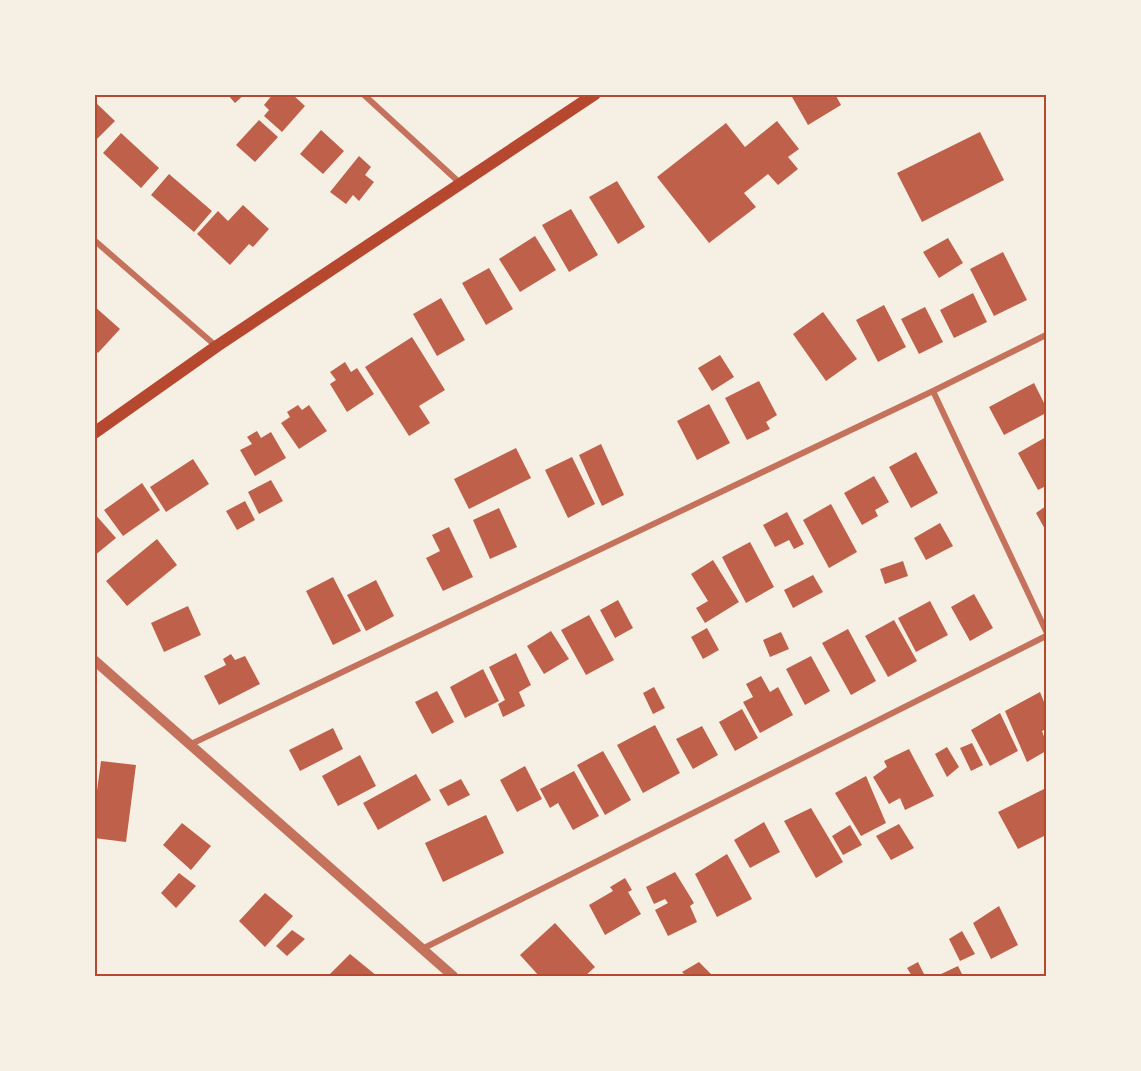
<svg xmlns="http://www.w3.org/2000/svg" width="1141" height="1071" font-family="'Playfair Display',serif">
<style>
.building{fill:#bf614a}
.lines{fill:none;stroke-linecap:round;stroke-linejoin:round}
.minor{stroke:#c5725c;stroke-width:6}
.tertiary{stroke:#c5725c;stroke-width:10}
.secondary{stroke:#b5482f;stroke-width:12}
.neatline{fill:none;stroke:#b5482f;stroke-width:2}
</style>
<rect width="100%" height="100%" fill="#f6efe4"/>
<path class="building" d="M227,94H245L235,103Z
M273,94H292L305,106L282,132L264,116L269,110L264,105Z
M796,94H835L841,105L808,125L792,97Z
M94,101L115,121L94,142Z
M259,120L278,137L255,162L236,145Z
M777,121L799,149L788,157L798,169L778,185L768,174L744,193L756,207L709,243L657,177L726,123L745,147Z
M321,130L344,151L323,174L300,154Z
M980,132L1004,180L922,222L897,173Z
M121,133L159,168L141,188L103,153Z
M359,156L371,167L365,175L374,182L359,201L353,195L346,204L330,192Z
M169,174L212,211L194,232L151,195Z
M617,181L645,227L618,244L589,197Z
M243,205L269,229L253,247L249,244L230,265L197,234L218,211L228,221Z
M571,209L598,255L569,272L542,225Z
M535,236L556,270L520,292L499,259Z
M948,238L963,263L939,278L923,252Z
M1003,252L1027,300L994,316L970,269Z
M489,268L513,309L486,325L462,283Z
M973,293L987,322L954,338L940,310Z
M441,298L465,340L437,356L413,314Z
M884,305L906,347L878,362L856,320Z
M94,306L120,329L98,353L94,349Z
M925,307L943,342L919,354L901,319Z
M823,312L857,359L826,381L793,334Z
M412,337L445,390L419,406L430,423L409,436L365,367Z
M720,355L734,377L712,391L698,368Z
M345,362L351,372L357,368L374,394L347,412L330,384L336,380L330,372Z
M759,381L777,415L766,422L770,429L747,440L725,398Z
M1034,383L1046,407V413L1004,435L989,407Z
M709,404L730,443L697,460L677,421Z
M298,405L302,410L309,405L327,431L299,449L281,423L290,417L287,412Z
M257,431L261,438L271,432L286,458L255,476L240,450L252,444L247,437Z
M1046,437V486L1038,490L1018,453Z
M601,444L624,495L602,506L579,455Z
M516,448L531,478L469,509L454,479Z
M916,452L938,493L911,508L889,467Z
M572,457L595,504L568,518L545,470Z
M193,459L209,484L166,512L150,487Z
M874,476L889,502L875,510L878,516L862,525L844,493Z
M271,480L283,501L259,514L248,492Z
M142,483L160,510L123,536L104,510Z
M245,501L255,520L237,530L226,511Z
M831,504L857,552L829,568L803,520Z
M1046,506V531L1036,513Z
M499,508L517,547L490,559L473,520Z
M787,512L804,544L794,549L789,540L775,547L763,525Z
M94,513L116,538L94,556Z
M940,523L953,546L926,560L914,538Z
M449,527L473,577L443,591L426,558L440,551L432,535Z
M157,539L177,565L127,606L106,581Z
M750,542L774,587L746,603L722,557Z
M713,560L739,602L705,623L696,608L708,601L691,574Z
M903,561L908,576L885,584L880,569Z
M813,575L823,592L793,608L784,590Z
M333,577L361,631L333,645L306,591Z
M376,580L394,616L366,631L347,595Z
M974,594L993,628L970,641L951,607Z
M618,600L633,628L615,638L600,610Z
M930,601L948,635L916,652L898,618Z
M188,606L201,635L164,652L151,623Z
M589,615L614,660L586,675L561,630Z
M894,620L917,661L888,677L865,636Z
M707,628L719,650L703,659L691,637Z
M848,629L876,681L851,695L822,643Z
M551,631L569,659L544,674L527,646Z
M781,632L789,649L770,657L763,640Z
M516,653L531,685L519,692L525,706L503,717L498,704L505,700L489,667Z
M231,654L235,660L245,656L260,684L219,705L204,676L226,665L223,659Z
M811,656L830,691L805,705L786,669Z
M483,669L499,701L465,718L450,687Z
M761,676L770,692L778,687L793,715L760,733L743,702L753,697L746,684Z
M654,687L665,708L653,714L643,693Z
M437,691L454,722L432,734L415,702Z
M1040,692L1046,707V729L1042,731L1046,742V751L1027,762L1005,711Z
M742,709L758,738L735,751L719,722Z
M1000,713L1018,751L990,766L971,730Z
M655,725L680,773L643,793L617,745Z
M702,726L718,755L693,769L676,739Z
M333,728L343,749L300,771L289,750Z
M972,743L983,765L971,771L960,748Z
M947,747L959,767L947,777L935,754Z
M909,749L934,796L905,810L900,798L889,804L873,777L887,767L884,761Z
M603,751L631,800L605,815L577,765Z
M360,755L376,786L338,806L322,776Z
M101,761L136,765L126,842L94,838V813Z
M525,766L542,799L517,812L500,780Z
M574,771L599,816L573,830L558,803L550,808L540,789Z
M416,774L431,800L378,830L363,803Z
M866,776L886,823L861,836L835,793Z
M461,779L470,795L448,806L439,790Z
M1046,788V835L1018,849L998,812Z
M811,808L843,862L816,878L784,821Z
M486,815L504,853L443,882L425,843Z
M764,822L780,852L750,868L734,840Z
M182,823L211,846L191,870L163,845Z
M899,824L914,848L891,860L876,836Z
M850,825L862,845L843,855L832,836Z
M727,854L752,899L717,917L695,874Z
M675,872L694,903L690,906L697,922L668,936L655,910L668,903L665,899L654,904L646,887Z
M179,873L196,886L176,908L161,893Z
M625,878L632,890L628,892L641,914L605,935L589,905L613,891L610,887Z
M265,893L293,916L265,947L239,921Z
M999,906L1018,945L991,959L973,923Z
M555,923L595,967L585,976H539L520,955Z
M292,930L305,939L287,956L276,946Z
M962,931L975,954L960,961L949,939Z
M350,954L377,976H328Z
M699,962L713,976H686L682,972Z
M918,962L925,976H912L907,968Z
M958,966L963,976H937Z"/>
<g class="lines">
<path class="minor" d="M363,94L460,183
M94,240L216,346
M933,391L1046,631
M189,745L933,391L1046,335
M422,949L1046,636"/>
<path class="tertiary" d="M94,660L453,976"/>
<path class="secondary" d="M94,433L217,346L595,94"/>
</g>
<rect width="1141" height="1071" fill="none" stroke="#f6efe4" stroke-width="192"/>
<rect x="96" y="96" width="949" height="879" class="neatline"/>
</svg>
